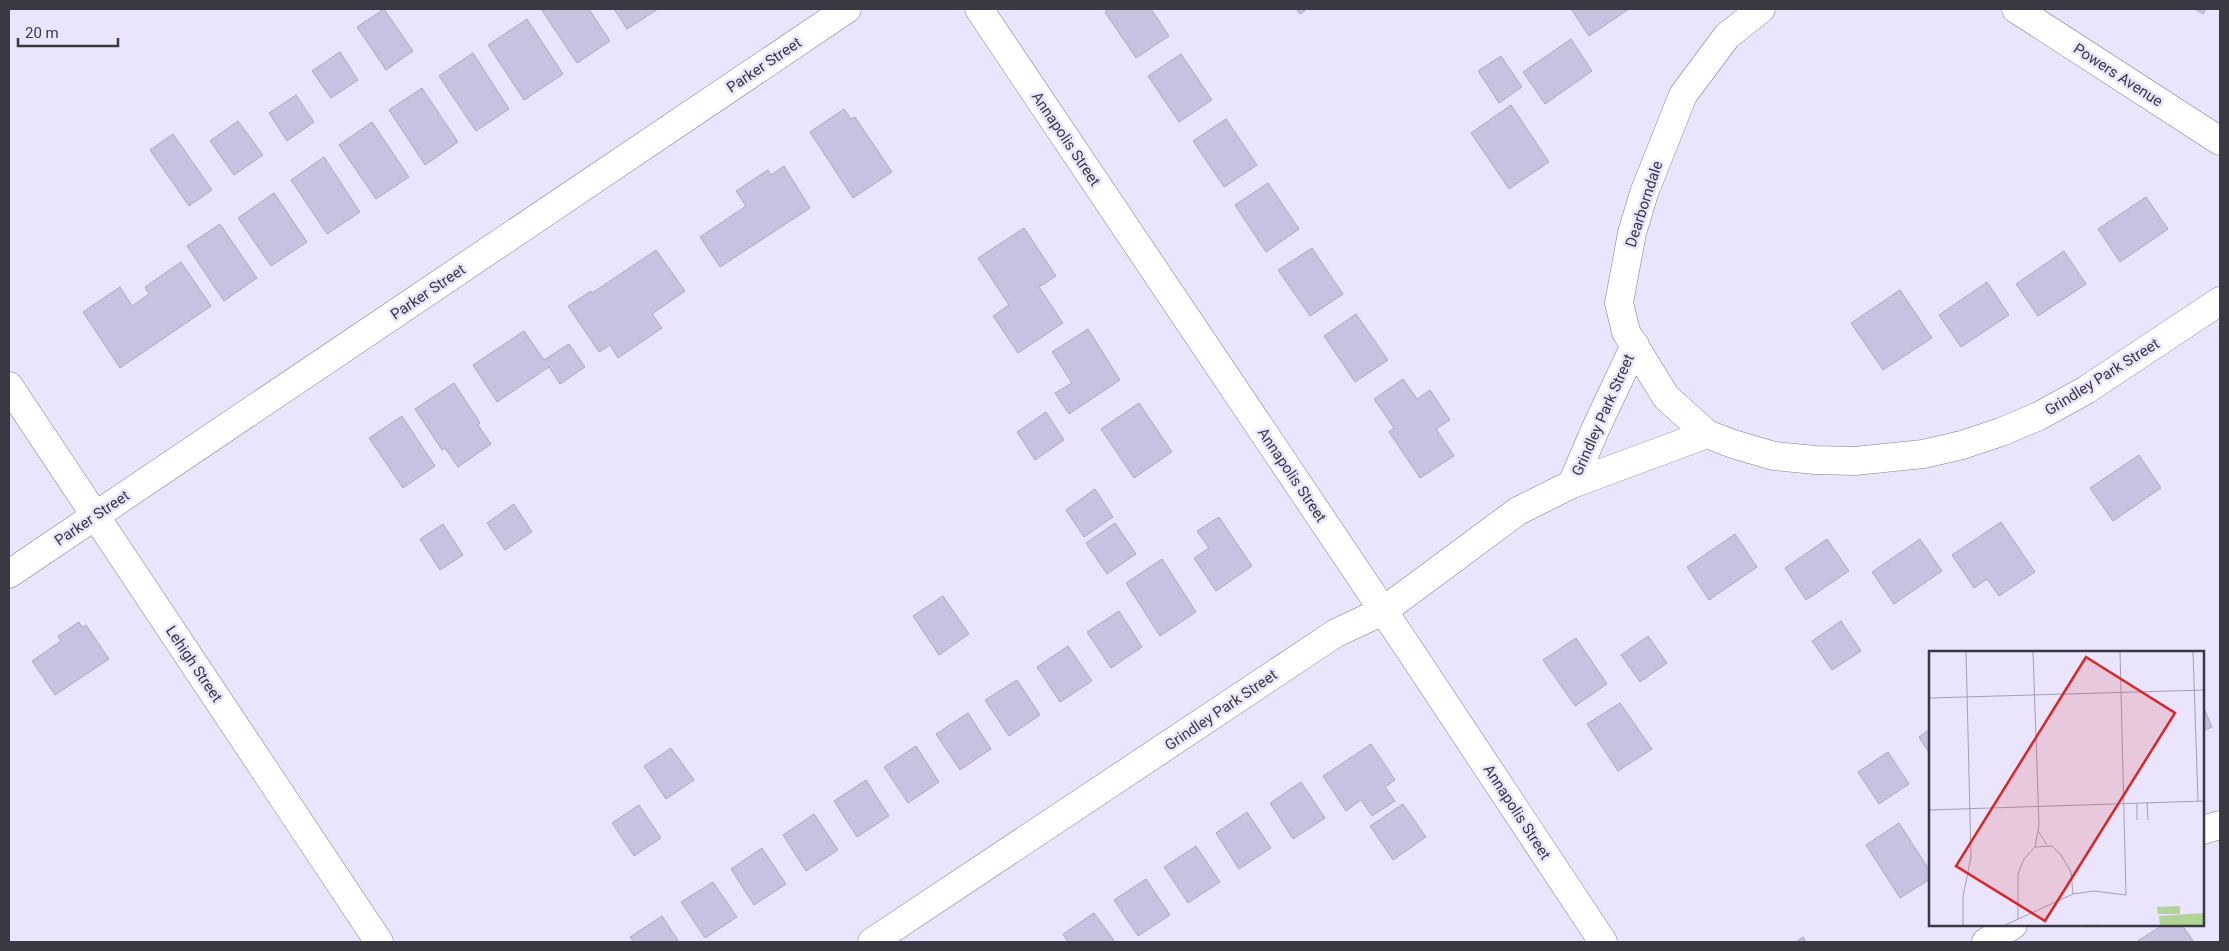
<svg xmlns="http://www.w3.org/2000/svg" width="2229" height="951" font-family="Roboto,sans-serif">
<style>
.building{fill:#c9c1e0;stroke:#afa7c4}
.lines{fill:none;stroke-linecap:round;stroke-linejoin:round}
.street-casing{stroke:#837b97;stroke-width:29}
.secondary-casing{stroke:#837b97;stroke-width:29}
.street{stroke:#fff;stroke-width:28}
.secondary{stroke:#fff;stroke-width:28}
.labels{text-anchor:middle;stroke-width:5;stroke-linejoin:round;paint-order:stroke}
.street-label{font-size:15px;fill:#3b3743;stroke:#ebe4fd}
.inset-river{fill:none;stroke:#aed1fe;stroke-width:2.5}
.inset-road{fill:none;stroke:#a59fb3;stroke-width:1}
.view{fill:#d62828;fill-opacity:0.15;stroke:#d62828;stroke-width:2.5}
.inset-edge{fill:none;stroke:#3b3743;stroke-width:2.5}
</style>
<rect width="100%" height="100%" fill="#ebe4fd"/>
<path class="building" d="M384,9L413,51L386,70L357,27Z
M541,9H589L610,41L577,63Z
M614,9H658L627,29Z
M1110,9H1151L1169,36L1136,58L1105,12Z
M1296,9H1307L1300,14Z
M1571,9H1629L1589,36Z
M2195,9H2206L2203,14Z
M527,19L563,74L524,100L488,45Z
M1571,39L1592,71L1545,104L1523,72Z
M340,52L358,80L331,98L312,71Z
M473,53L509,109L476,131L439,76Z
M1181,54L1212,100L1179,122L1148,76Z
M1501,56L1522,87L1499,103L1478,71Z
M422,88L458,142L425,165L389,110Z
M296,95L314,122L287,141L269,113Z
M1511,105L1549,162L1509,189L1471,133Z
M844,109L851,119L855,117L892,172L853,198L810,132Z
M1226,119L1257,165L1224,187L1193,141Z
M238,121L263,155L234,175L210,141Z
M372,122L409,177L376,199L339,145Z
M173,134L212,190L189,206L150,150Z
M324,157L360,212L327,234L291,180Z
M784,166L810,208L720,267L700,237L746,206L736,191L768,170L771,175Z
M1268,183L1299,229L1266,252L1235,205Z
M274,193L307,242L271,266L238,218Z
M2146,197L2168,229L2120,262L2098,229Z
M220,224L257,278L224,301L187,246Z
M1024,228L1056,276L1039,287L1063,323L1018,353L993,316L1009,305L978,258Z
M1312,248L1343,294L1310,316L1278,270Z
M656,250L685,291L652,314L662,328L618,358L610,345L599,352L568,306L591,291L592,293Z
M2064,251L2086,284L2038,316L2016,284Z
M181,262L211,306L120,368L83,312L120,287L132,306L149,294L145,287Z
M1987,282L2009,315L1961,347L1939,315Z
M1900,290L1932,338L1883,370L1851,323Z
M1356,314L1388,360L1355,382L1324,336Z
M1088,329L1120,380L1069,414L1055,393L1072,383L1052,352Z
M524,331L544,360L569,344L585,367L560,384L549,367L497,402L473,365Z
M1403,379L1417,399L1430,390L1450,420L1436,429L1454,456L1420,478L1389,432L1394,428L1374,399Z
M454,383L480,423L478,425L491,444L458,467L445,448L442,450L415,409Z
M1139,403L1172,452L1134,478L1101,429Z
M1046,412L1064,440L1035,460L1017,432Z
M402,416L435,466L403,488L369,438Z
M2139,455L2161,488L2113,521L2090,488Z
M1095,489L1113,517L1084,537L1066,510Z
M514,504L532,532L505,550L487,523Z
M1219,517L1252,566L1216,591L1194,558L1209,548L1197,531Z
M2001,522L2035,572L1999,596L1987,579L1974,588L1952,555Z
M1115,523L1136,554L1107,574L1086,543Z
M443,524L463,555L440,570L420,539Z
M1735,534L1757,567L1709,600L1687,567Z
M1827,539L1849,571L1806,600L1785,568Z
M1920,539L1942,571L1894,604L1872,572Z
M1162,559L1196,612L1160,636L1126,583Z
M943,596L969,634L939,655L913,616Z
M1119,611L1142,647L1111,668L1087,632Z
M1841,621L1861,651L1832,670L1812,641Z
M79,622L82,627L86,625L109,659L55,695L32,661L61,641L58,636Z
M1648,636L1667,663L1640,682L1621,655Z
M1576,638L1607,684L1575,706L1543,660Z
M1068,646L1092,681L1060,702L1037,667Z
M1017,680L1040,715L1009,736L985,700Z
M1620,703L1652,749L1618,771L1587,724Z
M2203,706L2212,727L2203,731Z
M968,713L991,749L960,770L936,734Z
M1930,729V754L1919,737Z
M1371,744L1395,780L1385,787L1395,801L1372,816L1361,800L1346,811L1323,776Z
M916,746L939,782L908,803L884,767Z
M671,748L694,780L666,799L644,766Z
M1888,752L1909,784L1879,804L1858,772Z
M866,780L889,816L857,837L834,801Z
M1301,782L1325,818L1293,839L1270,803Z
M1403,804L1426,837L1393,860L1370,826Z
M639,805L661,838L634,856L612,823Z
M1247,812L1271,848L1239,869L1216,833Z
M814,814L838,850L806,871L783,835Z
M1899,823L1930,871V879L1900,898L1866,845Z
M1196,846L1220,882L1188,903L1164,867Z
M762,848L786,884L754,905L731,869Z
M1146,879L1170,915L1138,936L1114,900Z
M713,882L737,917L705,938L681,902Z
M1094,913L1115,942H1068L1063,934Z
M662,916L679,942H634L630,937Z
M2163,925H2182L2194,942H2136Z
M1803,937L1806,942H1796Z"/>
<g class="lines">
<g class="street-casing">
<path id="street" d="M1761,9L1727,36L1683,95L1644,193L1632,233L1619,303L1626,332L1666,397L1707,434L1733,444L1774,456L1815,460L1855,461L1923,454L1962,445L2001,432L2039,416L2086,390L2220,301
M2016,9L2220,141
M9,386L379,942
M1572,484L1595,430L1635,345
M9,574L847,9
M2203,830L2220,825
M872,942L1336,633L1383,611L1518,511L1572,484L1707,434
M1986,942L2013,925"/>
</g>
<g class="secondary-casing">
<path id="secondary" d="M979,9L1411,652L1603,942"/>
</g>
<use href="#street" class="street"/>
<use href="#secondary" class="secondary"/>
</g>
<g class="labels">
<g class="street-label">
<text transform="translate(764 65) rotate(-34)" y="5">Parker Street</text>
<text transform="translate(2118 75) rotate(33)" y="5">Powers Avenue</text>
<text transform="translate(1066 139) rotate(56)" y="5">Annapolis Street</text>
<text transform="translate(1644 204) rotate(-72)" y="5">Dearborndale</text>
<text transform="translate(428 292) rotate(-34)" y="5">Parker Street</text>
<text transform="translate(2102 377) rotate(-32)" y="5">Grindley Park Street</text>
<text transform="translate(1603 415) rotate(-66)" y="5">Grindley Park Street</text>
<text transform="translate(1292 475) rotate(56)" y="5">Annapolis Street</text>
<text transform="translate(92 518) rotate(-34)" y="5">Parker Street</text>
<text transform="translate(194 664) rotate(56)" y="5">Lehigh Street</text>
<text transform="translate(1221 710) rotate(-34)" y="5">Grindley Park Street</text>
<text transform="translate(1517 812) rotate(57)" y="5">Annapolis Street</text>
</g>
</g>
<g transform="translate(1929 651)">
<rect width="275" height="275" fill="#ebe4fd"/>
<path d="M251,255V263H229L228,256ZM275,262V275H231L230,265Z" fill="#b0d498"/>
<path class="inset-river" d="M154,275H173"/>
<path class="inset-road" d="M191,0L197,244M264,0L269,150M0,47L275,39M208,152V169M218,152L219,169M0,159L275,150M109,180L118,194M106,196L123,195L132,204L142,221L144,243M89,268V223L95,208L106,196L110,174L104,0M34,275V245L42,206L37,0M74,275L144,243L165,240L197,244"/>
<path class="view" d="M157,6L246,62L116,270L27,215Z"/>
<rect width="275" height="275" class="inset-edge"/>
</g>
<rect width="2229" height="951" fill="none" stroke="#3b3743" stroke-width="20"/>
<path d="M18 38v8h100v-8" fill="none" stroke="#3b3743" stroke-width="2.5"/>
<text x="25" y="38" font-size="15" fill="#3b3743" stroke="#ebe4fd" stroke-width="4" paint-order="stroke">20 m</text>
</svg>
